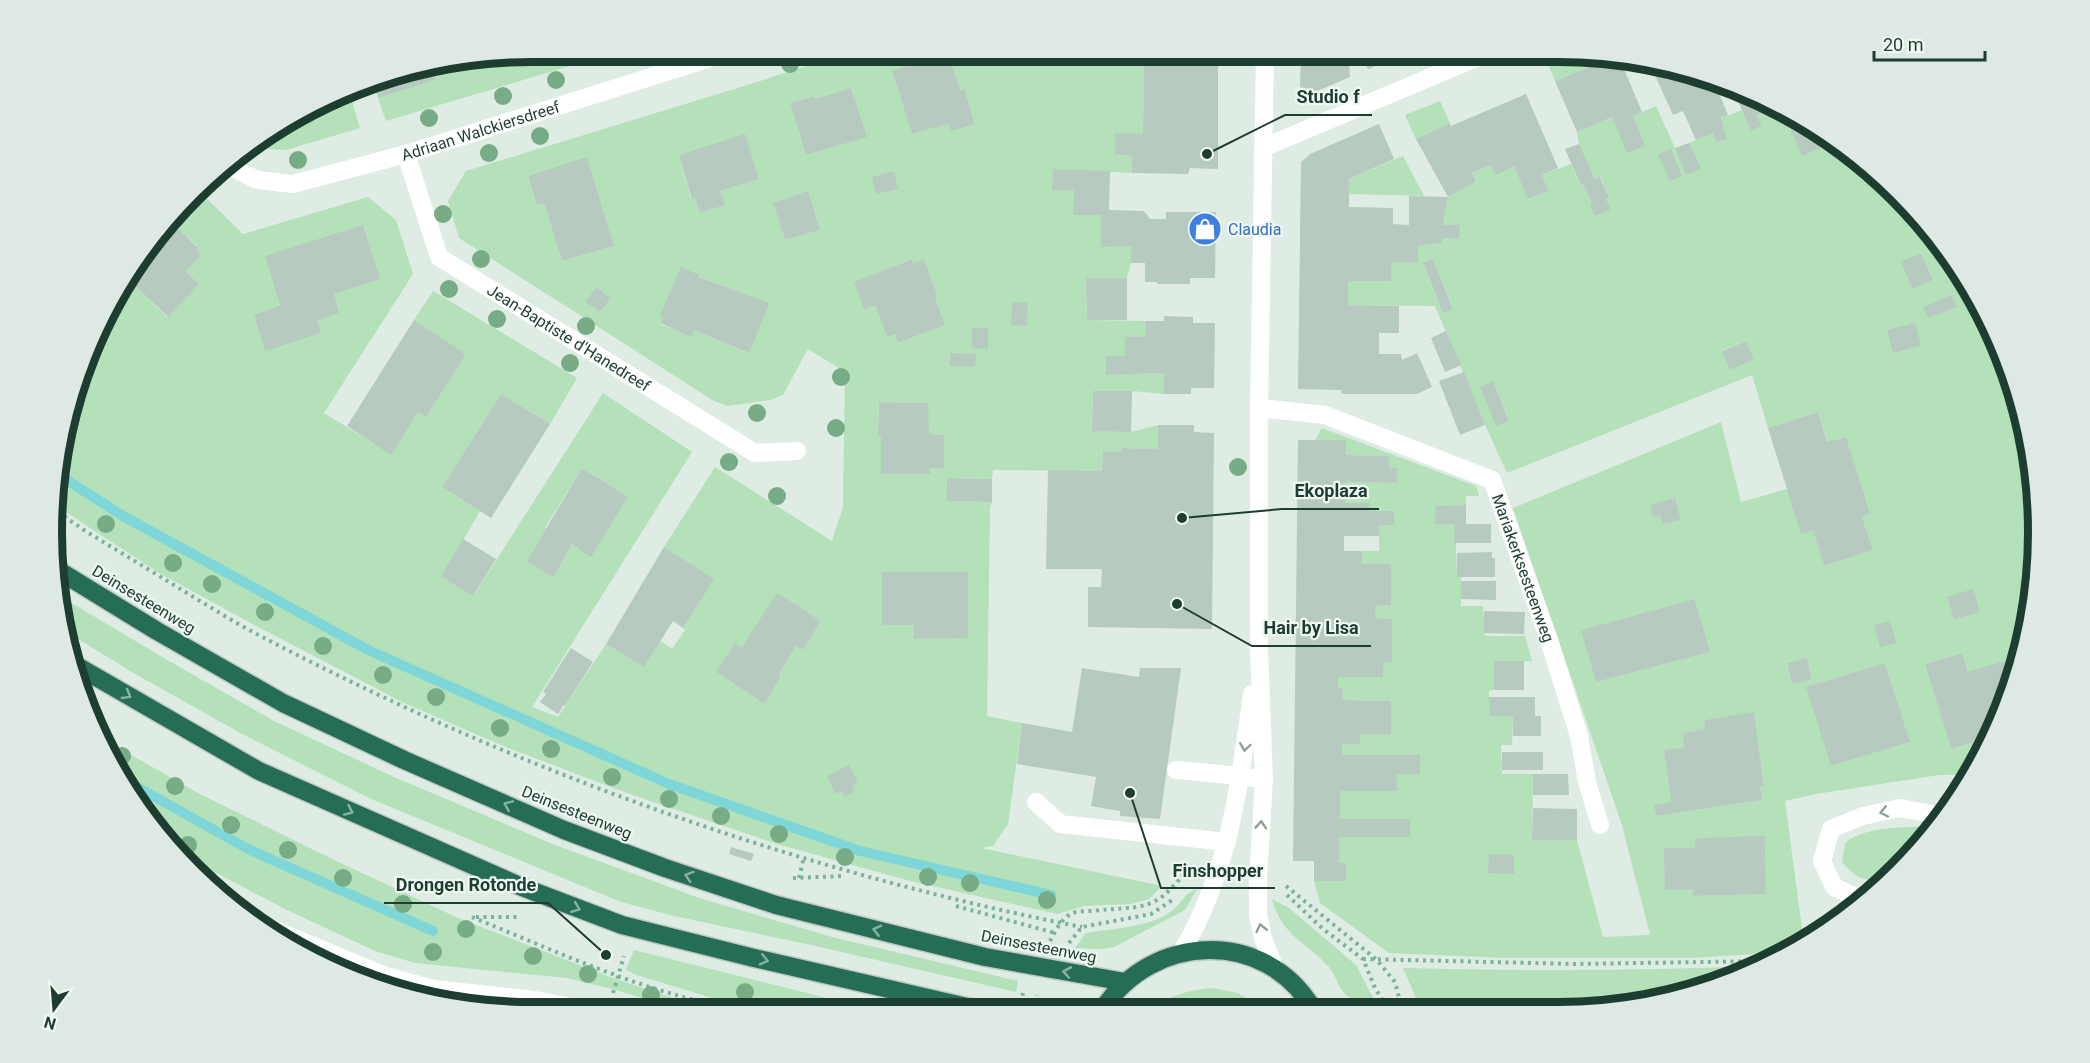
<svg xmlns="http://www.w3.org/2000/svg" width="2090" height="1063" font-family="Roboto,sans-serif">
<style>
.green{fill:#b4e0ba;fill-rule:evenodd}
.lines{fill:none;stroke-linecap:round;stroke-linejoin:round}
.stream{stroke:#7fd6d8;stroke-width:10}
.building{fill:#b6cabf}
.highway-casing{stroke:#c0c9c5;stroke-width:21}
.path{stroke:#7bb39a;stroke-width:4;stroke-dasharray:3 4.5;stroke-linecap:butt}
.lane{stroke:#fff;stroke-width:18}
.street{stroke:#fff;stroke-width:18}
.highway{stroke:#266d55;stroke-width:18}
.tree{fill:#78ac86}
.oneway{stroke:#8ab2a4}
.oneway2{stroke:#8e9e98}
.labels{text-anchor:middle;stroke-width:4.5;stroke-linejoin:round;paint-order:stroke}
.street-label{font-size:16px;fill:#1e3d31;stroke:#eff8f2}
.shop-label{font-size:16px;fill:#366cbe;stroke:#eff8f2;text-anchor:start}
.rim{fill:none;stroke:#1e3d31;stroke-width:8}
.leader{fill:none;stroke:#1e3d31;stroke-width:2}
.callout-dot{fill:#1e3d31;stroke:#eff8f2;stroke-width:2}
.callout-label{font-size:18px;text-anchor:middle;font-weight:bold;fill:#1e3d31;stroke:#eff8f2;stroke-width:4.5;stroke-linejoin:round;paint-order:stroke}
</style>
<rect width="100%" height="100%" fill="#deece4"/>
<path class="green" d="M540,51H620L386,121L378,98L436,80L432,67L481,59L484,68Z
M851,51L1125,52L1144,57L1143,134H1115V155L1132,156V173L1053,169L1052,189L1074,190L1073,215H1101L1131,246V263L1127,278H1086L1087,320L1146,321L1145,337H1125V356H1106V375L1164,373V394L1132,391H1093L1092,430L1131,432L1158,425V449L1123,448L1121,452L1103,451L1102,471L993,470L992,479L947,478L946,501L992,502L990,508L987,716L1022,723L1008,824L993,846L981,848L1162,886L1149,899L1131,904L1084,906L1057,914L910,881L777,844L624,792L503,746L404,703L245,620L159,573L58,507L60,437L87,348L134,262L142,270L131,282L167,317L199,284L186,271L202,255L196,249L198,247L172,222L200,192L243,234L368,197L396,220L413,274L324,413L391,454L418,412L426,417L466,354L414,320L433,291L577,378L550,424L501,394L442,487L480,511L442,576L474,595L603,393L692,452L532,707L558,717L606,644L644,667L660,641L672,649L685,630L683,628L713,579L664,547L715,467L832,541L843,507L845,372L808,349L783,395L770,400L728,406L714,401L459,238L448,201L466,171L757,82ZM892,71L964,90L975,124L951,131L948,124L912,134ZM851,88L866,137L806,155L790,103L813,96L814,99ZM745,135L759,179L720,191L724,205L700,213L695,198L691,199L679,155ZM587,158L614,246L562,261L544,203L537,205L528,176ZM808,192L820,230L785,240L773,203ZM363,226L379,279L334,294L317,320L321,333L265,350L254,315L280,305L266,256ZM911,259L913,263L924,259L938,297L935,298L945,325L898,343L895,334L887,337L875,305L855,282ZM699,275L698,277L770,303L748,353L694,330L690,336L660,324L663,317ZM596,287L611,298L600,312L585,302ZM1012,303H1028L1027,325H1012ZM988,327V348H972V328ZM950,354H975V366L950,365ZM879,402L927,403L929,434L944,435V468H930L929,474H881V437L878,436ZM582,468L628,497L591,556L572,544L553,578L527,561L546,529L545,528ZM882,572H968L967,638L914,639V625H882ZM777,594L821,621L803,650L796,646L779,673L781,677L764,704L716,672L735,643L742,647Z
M1558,52H1590L1616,56L1555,81L1545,57Z
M349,91L360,128L286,150L267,149L253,143L303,116L305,119L329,110L327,103Z
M1440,101L1450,123L1416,139L1405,115Z
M1656,106L1675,148L1700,169L1689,143L1713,133L1716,142L1727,139L1721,118L1742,110L1751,131L1762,126L1757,115L1775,107H1781L1802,155L1826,145L1820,131L1851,150L1920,214L1974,291L2013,377L2035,468L2038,563L2023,656L2016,674L2015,672H1968L1962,653L1925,664L1951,749L1992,737L1968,775H1939L1816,794L1785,801L1802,929L1828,926L1782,952L1693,958H1504L1389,953L1320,903L1314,881H1346V863H1339V837H1410L1409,819H1340V791L1397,774H1420V755H1342V744H1360V734H1391V701L1343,700L1342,689L1338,688V677H1383V662L1392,619L1375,618V606L1391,605V565L1362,564V551H1379V525L1394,524V511H1369V503H1345V496H1343V482L1396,483V468H1389V456L1346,455V440H1315L1322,428L1476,486L1479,496H1466V505L1435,506L1455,524L1457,577H1461V606H1483L1485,636H1525L1532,661L1494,662V690L1489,691L1490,716H1513L1512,745H1501L1502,774H1533L1532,840H1577L1603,937L1650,935L1622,825L1513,508L1721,422L1741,502L1787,489L1813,530L1824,566L1873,550L1862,517L1869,514L1846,437L1827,442L1818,412L1768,428L1752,375L1507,473L1485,425L1435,306L1348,305V281H1391V262L1418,263V246L1442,243L1443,238L1459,239L1460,225H1443L1448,197L1476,182L1472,173L1491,165L1496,174L1514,166L1529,199L1549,191L1542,175L1571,164L1580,185L1583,184L1592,203L1589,204L1595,216L1610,210L1606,199L1609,197L1601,177L1595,179L1579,144L1577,132L1612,117L1633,116ZM1921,253L1933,280L1912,289L1900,263ZM1433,259L1453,308L1443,313L1423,264ZM1746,341L1754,359L1722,351V350ZM1493,382L1509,420V421L1480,387ZM1675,498L1681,520L1662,524L1660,516L1650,504ZM1947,597L1980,612L1954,620ZM1695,599L1710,652L1596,682L1582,630ZM1807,658L1812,678L1792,684L1787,663ZM1885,663L1910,742L1831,766L1807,687ZM1754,713L1764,785L1760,786L1762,800L1656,816L1654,805L1671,802L1664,750L1684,747L1682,733L1705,729L1704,720ZM1765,837L1766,894L1694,896L1693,889H1665L1695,848V838Z
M1403,156L1424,196L1349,194V179Z
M55,593L169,661L274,721L394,777L550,843L699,898L832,937L1018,981L1016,992L811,945L674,916L621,902L369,798L242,734L130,671L67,632Z
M98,736L198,793L328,857L458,918L616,979L709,1010H682L616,990L567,978L415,963L375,951L287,910L178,853L101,744Z
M1922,826L1933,829L1920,848L1886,880C1863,880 1857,880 1842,862L1845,843C1866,826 1896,829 1922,826Z
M1197,889L1185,910L1114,947L1099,949L1075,948L1086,933C1113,928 1146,928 1169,913C1182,905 1182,894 1197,889Z
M1272,899L1289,908L1356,965L1377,1006C1365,1004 1356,1003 1346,995C1338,988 1336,975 1329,967C1305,940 1283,938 1272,899Z
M634,950L875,1010H751L637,975L626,970Z
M1758,966L1742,976L1621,1008H1483L1419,1005L1403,968C1522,971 1640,971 1758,966Z
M1212,988L1238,993L1263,1009H1155C1171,994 1191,990 1212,988Z"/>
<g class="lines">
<path class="stream" d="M59,475L123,516L368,650L669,784L860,851L1051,895
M128,782L250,850L433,931"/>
</g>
<path class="building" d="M531,51L538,52L484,68L481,59Z
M1128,52H1218V169L1190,168L1188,174L1132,173V156L1115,155V133L1143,134L1144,57Z
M1301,52H1409L1368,69L1364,62L1349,60L1350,77L1310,94L1300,87Z
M948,53L960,90L964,89L975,124L951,131L948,124L912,134L892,71Z
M1616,56L1619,57L1642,112L1633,116L1645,146L1627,153L1612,117L1577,132L1555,81Z
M1649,62L1683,67L1713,79L1728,115L1721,118L1727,139L1716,142L1713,133L1696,140L1683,111L1673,115Z
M432,67L436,80L378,98L373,79Z
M1731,85L1772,101L1775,107L1757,115L1762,126L1751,131Z
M851,88L867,137L806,155L790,103L814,96V99Z
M1526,94L1558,168L1542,175L1549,191L1528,199L1514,166L1496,175L1491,165L1472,173L1476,182L1448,197L1416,139L1450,123L1451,126Z
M327,103L329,110L305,119L304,116Z
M1781,107L1820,131L1827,145L1802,156Z
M1379,124L1394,159L1349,179V207L1393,208V224L1409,225V196L1448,197L1443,225H1460L1459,239L1443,238L1442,243L1418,246V263L1391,262V281H1348V305L1399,306V333H1379V354H1401L1402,360L1417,353L1432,387L1417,394H1342L1341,390L1298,389L1301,162L1310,154Z
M745,134L759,179L720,191L725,205L700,213L695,198L692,200L679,155Z
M1689,143L1701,169L1686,175L1675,148Z
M1579,144L1595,179L1600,177L1609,197L1606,199L1611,210L1595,216L1589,204L1592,203L1583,184L1581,186L1565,149Z
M1671,149L1682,176L1670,181L1658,155Z
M587,157L614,246L562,261L544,203L537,205L528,176Z
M1053,169L1110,171L1109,210L1144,211L1150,219H1166V212H1216L1215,278H1190V284H1157V282H1145V263H1131V246L1101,247V215H1073L1074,190H1052Z
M894,171L898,189L876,194L872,177Z
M808,191L820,230L785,240L773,203Z
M172,222L198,248L196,249L202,255L186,271L199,284L168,317L131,282L142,270L134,262Z
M363,225L380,279L334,294L339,313L317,320L321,333L265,351L254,315L280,305L265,256Z
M1921,253L1933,280L1912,289L1900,262Z
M912,259L913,263L924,259L938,297L935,298L945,325L898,343L895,334L887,337L875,305L864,309L854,282Z
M1433,259L1453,309L1443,313L1423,263Z
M681,267L699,275L698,277L770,303L749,353L694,330L691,337L660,323L663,317L660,315Z
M1086,278H1127V320H1087Z
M596,287L611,298L600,312L585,302Z
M1952,295L1957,307L1928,318L1923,307Z
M1012,302L1028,303L1027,326L1011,325Z
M1164,316L1193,317V323H1215L1214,388H1191V394H1164V373L1106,375V356H1125V337H1145L1146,321H1164Z
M414,320L466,354L426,417L418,412L391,455L347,426Z
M1915,323L1921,345L1893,353L1887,330Z
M988,327V349L972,348V328Z
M1446,331L1461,365L1445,372L1431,338Z
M1746,341L1754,359L1730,370L1722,351Z
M950,353L976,354L975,366H950Z
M1464,372L1485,425L1460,435L1439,381Z
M1493,381L1509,421L1496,426L1480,387Z
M1093,391H1132L1131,432L1092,431Z
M501,394L550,424L491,518L442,487Z
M879,402L928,403L929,434L944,435V468H930V474H881V437H878Z
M1818,412L1827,442L1846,437L1870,514L1862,517L1873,550L1824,566L1813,530L1801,534L1768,428Z
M1158,425H1194V432L1214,433L1212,629L1088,627V587H1101L1102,569H1046L1048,470L1102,471L1103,451L1121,452L1123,448L1158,449Z
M1298,440H1346V455L1389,456V468H1397V483L1343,482V496H1345V503H1370L1369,511H1394V525H1379V536H1344V551H1362V564H1391V605L1375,606V618L1392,619V662H1383V677H1338V688H1342L1343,700L1391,701V734H1360V744H1342V755H1420V774H1397V791H1340V819H1410V837H1339V863H1346V881H1314V861H1293Z
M582,468L628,497L591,557L572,544L553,578L527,561Z
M947,478L992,479V502L946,501Z
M1675,498L1681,520L1662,524L1660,516L1653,517L1650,504Z
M1466,505V524H1491V543H1454L1455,524H1435V506Z
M463,539L496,559L473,596L441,576Z
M664,547L714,579L683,628L673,621L644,667L606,644Z
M1492,552V558H1495V577H1457V553Z
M882,572H968V638L914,639V625H882Z
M1461,581H1496V600L1461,599Z
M1973,589L1980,612L1954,620L1947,597Z
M777,593L821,621L803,650L796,646L779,673L781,677L764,704L716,672L735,643L742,647Z
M1695,599L1710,652L1596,682L1581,630Z
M1484,611L1525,612L1524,634L1484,633Z
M1890,621L1896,643L1880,647L1874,625Z
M571,648L593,662L565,706L564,705L558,714L540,702L546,694L543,692Z
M1962,653L1968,672L2007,660L2011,673L2015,672L2016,674L1992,737L1951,749L1925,664Z
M1807,658L1812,679L1792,684L1787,663Z
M1494,661H1524V690H1494Z
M1885,663L1910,742L1831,766L1806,687Z
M1082,668L1139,677L1140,668H1181L1160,819L1120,816V811L1091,806L1096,777L1017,764L1022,723L1072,732Z
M1489,697H1535V716H1541V736H1513V716H1490Z
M1754,712L1764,786H1760L1762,800L1656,816L1654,805L1671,802L1664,750L1684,747L1682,733L1705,729L1704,720Z
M1502,752H1543V770H1502Z
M849,765L858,782L852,786L855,791L845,797L842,791L836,794L827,776Z
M1533,774H1568L1569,795H1533Z
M1533,808L1577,809V840H1532Z
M1765,836L1766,894L1693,896V889L1665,890L1664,848H1695V838Z
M731,847L754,854L751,861L729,854Z
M1489,854L1514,855V874L1488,873Z"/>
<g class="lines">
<g class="highway-casing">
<path id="highway" d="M56,569L157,631L283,703L404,760L564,830L665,868L776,905L985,957L1125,982
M77,666L259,771L522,887L622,925L754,958L980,1010
M1103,1009C1152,933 1265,928 1313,1009"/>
</g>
<path class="path" d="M58,512L84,530C121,553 158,575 195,598C214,609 232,621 251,631C509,768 795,871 1082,927
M793,878L843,876
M799,878L804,857
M1286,886L1377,960L1395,982L1402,1009
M1287,895L1323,929L1363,959L1375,988L1388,1009
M956,906L1055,933
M472,917C533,942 593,969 656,989C681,997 706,1003 731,1010
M476,917H517
M1050,941C1055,932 1060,921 1069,915C1074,911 1085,911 1092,911C1139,905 1153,915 1185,872
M1069,943L1082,927L1151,914L1174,899
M1363,959L1575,964L1768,961
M613,993L624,956
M1018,1010L1023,993
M1033,1010L1037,995"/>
<path class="lane" d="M1176,770L1241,776L1264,780
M1036,802L1060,824L1227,842"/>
<g class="street">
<path d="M1265,52L1259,408V648L1264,780L1258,878V915L1263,938L1275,969"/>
<path d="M1265,147L1490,52"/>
<path id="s1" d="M406,154L439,257L755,453L797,451"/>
<path id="s2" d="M226,164L257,180L293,184L406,154L733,51"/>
<path id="s3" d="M1259,408L1325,415L1492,480L1549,640L1579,736L1587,782L1600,825"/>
<path d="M1867,898L1860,899L1834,887L1822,861L1831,829L1863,816L1900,808L1942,816"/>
<path d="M272,929L386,976L433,989L535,1000L592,1011"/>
<path d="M1181,953C1230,870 1239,787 1252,694"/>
</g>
<use href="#highway" class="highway"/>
</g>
<g class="tree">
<circle cx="790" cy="64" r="9"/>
<circle cx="556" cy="80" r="9"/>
<circle cx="503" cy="96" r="9"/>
<circle cx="429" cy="118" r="9"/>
<circle cx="540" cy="136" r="9"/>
<circle cx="489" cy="153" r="9"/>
<circle cx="298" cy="160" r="9"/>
<circle cx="443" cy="214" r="9"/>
<circle cx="481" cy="259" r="9"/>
<circle cx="449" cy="289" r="9"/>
<circle cx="497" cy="319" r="9"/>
<circle cx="586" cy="326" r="9"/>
<circle cx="570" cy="363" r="9"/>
<circle cx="841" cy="377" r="9"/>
<circle cx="757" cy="413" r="9"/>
<circle cx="836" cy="428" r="9"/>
<circle cx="729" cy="462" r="9"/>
<circle cx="1238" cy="467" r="9"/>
<circle cx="777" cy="496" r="9"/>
<circle cx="106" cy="524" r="9"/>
<circle cx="173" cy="563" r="9"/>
<circle cx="212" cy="584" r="9"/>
<circle cx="265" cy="612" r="9"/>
<circle cx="323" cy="646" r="9"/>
<circle cx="383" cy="675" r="9"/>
<circle cx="436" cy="697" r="9"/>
<circle cx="500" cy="728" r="9"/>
<circle cx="551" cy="749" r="9"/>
<circle cx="122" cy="756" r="9"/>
<circle cx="612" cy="777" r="9"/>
<circle cx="175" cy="786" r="9"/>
<circle cx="669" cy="799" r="9"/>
<circle cx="721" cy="816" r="9"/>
<circle cx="231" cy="825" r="9"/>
<circle cx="779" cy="834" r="9"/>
<circle cx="188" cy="845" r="9"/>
<circle cx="288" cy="850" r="9"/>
<circle cx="845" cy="857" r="9"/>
<circle cx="928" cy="877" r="9"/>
<circle cx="343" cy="878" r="9"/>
<circle cx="970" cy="883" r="9"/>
<circle cx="1047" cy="900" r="9"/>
<circle cx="403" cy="904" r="9"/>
<circle cx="466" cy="929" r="9"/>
<circle cx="433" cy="952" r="9"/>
<circle cx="533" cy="956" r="9"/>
<circle cx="588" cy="974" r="9"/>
<circle cx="745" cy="992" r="9"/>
<circle cx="651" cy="995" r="9"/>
</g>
<defs><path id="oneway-chevron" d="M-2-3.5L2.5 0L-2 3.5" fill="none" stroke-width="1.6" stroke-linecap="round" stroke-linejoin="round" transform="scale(1.5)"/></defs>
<g class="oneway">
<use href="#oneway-chevron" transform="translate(127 695) rotate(31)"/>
<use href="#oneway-chevron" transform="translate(508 805) rotate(-157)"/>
<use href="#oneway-chevron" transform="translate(349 811) rotate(24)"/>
<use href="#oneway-chevron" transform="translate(689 876) rotate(-162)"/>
<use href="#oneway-chevron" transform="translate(576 908) rotate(21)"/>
<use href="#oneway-chevron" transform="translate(877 930) rotate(-166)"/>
<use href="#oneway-chevron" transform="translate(764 960) rotate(13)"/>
<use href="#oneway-chevron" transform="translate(1067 972) rotate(-170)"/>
</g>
<g class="oneway2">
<use href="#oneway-chevron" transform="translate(1245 747) rotate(98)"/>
<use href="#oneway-chevron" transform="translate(1884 812) rotate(168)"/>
<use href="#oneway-chevron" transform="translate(1261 825) rotate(-86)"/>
<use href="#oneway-chevron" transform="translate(1261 928) rotate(-103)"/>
</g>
<defs>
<g id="shop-disc" transform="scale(1.725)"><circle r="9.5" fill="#3f7fe0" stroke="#eff8f2"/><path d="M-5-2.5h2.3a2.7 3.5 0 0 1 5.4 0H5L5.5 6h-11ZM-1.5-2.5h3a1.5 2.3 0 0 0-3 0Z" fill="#fff"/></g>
</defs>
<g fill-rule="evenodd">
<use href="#shop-disc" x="1205" y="229"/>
</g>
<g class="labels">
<g class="street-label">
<text dy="6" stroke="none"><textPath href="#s2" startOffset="266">Adriaan Walckiersdreef</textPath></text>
<text dy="6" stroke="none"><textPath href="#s1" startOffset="261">Jean-Baptiste d'Hanedreef</textPath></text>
<text dy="6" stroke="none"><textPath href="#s3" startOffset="339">Mariakerksesteenweg</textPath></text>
<text transform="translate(144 599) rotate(31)" y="6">Deinsesteenweg</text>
<text transform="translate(577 812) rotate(22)" y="6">Deinsesteenweg</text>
<text transform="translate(1039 946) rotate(11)" y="6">Deinsesteenweg</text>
</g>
<g class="shop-label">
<text x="1228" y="235">Claudia</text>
</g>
</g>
<path d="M0 0H2090V1063H0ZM532 62H1558A470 470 0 0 1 2028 532V532A470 470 0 0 1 1558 1002H532A470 470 0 0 1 62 532V532A470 470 0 0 1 532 62Z" fill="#dee9e3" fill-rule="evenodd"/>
<path class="rim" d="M532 62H1558A470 470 0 0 1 2028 532V532A470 470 0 0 1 1558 1002H532A470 470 0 0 1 62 532V532A470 470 0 0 1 532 62Z"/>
<path class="leader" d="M1207 154L1285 115H1372M1182 518L1282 509H1379M1177 604L1252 646H1371M1130 793L1161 888H1275M606 955L548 903H384"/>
<g class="callout-dot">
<circle cx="1207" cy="154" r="6"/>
<circle cx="1182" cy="518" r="6"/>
<circle cx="1177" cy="604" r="6"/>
<circle cx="1130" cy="793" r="6"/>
<circle cx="606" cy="955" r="6"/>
</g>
<g class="callout-label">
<text x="1328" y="103">Studio f</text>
<text x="1331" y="497">Ekoplaza</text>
<text x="1311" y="634">Hair by Lisa</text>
<text x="1218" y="877">Finshopper</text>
<text x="466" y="891">Drongen Rotonde</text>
</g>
<g transform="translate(54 1009) rotate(196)" stroke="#eff8f2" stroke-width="4.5" paint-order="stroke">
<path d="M0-4.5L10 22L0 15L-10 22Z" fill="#1e3d31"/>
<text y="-9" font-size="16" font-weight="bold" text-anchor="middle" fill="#1e3d31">N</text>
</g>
<path d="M1874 51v9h111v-9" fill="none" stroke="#1e3d31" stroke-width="3"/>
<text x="1883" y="51" font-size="18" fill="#1e3d31" stroke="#eff8f2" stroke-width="4.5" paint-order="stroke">20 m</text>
</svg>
